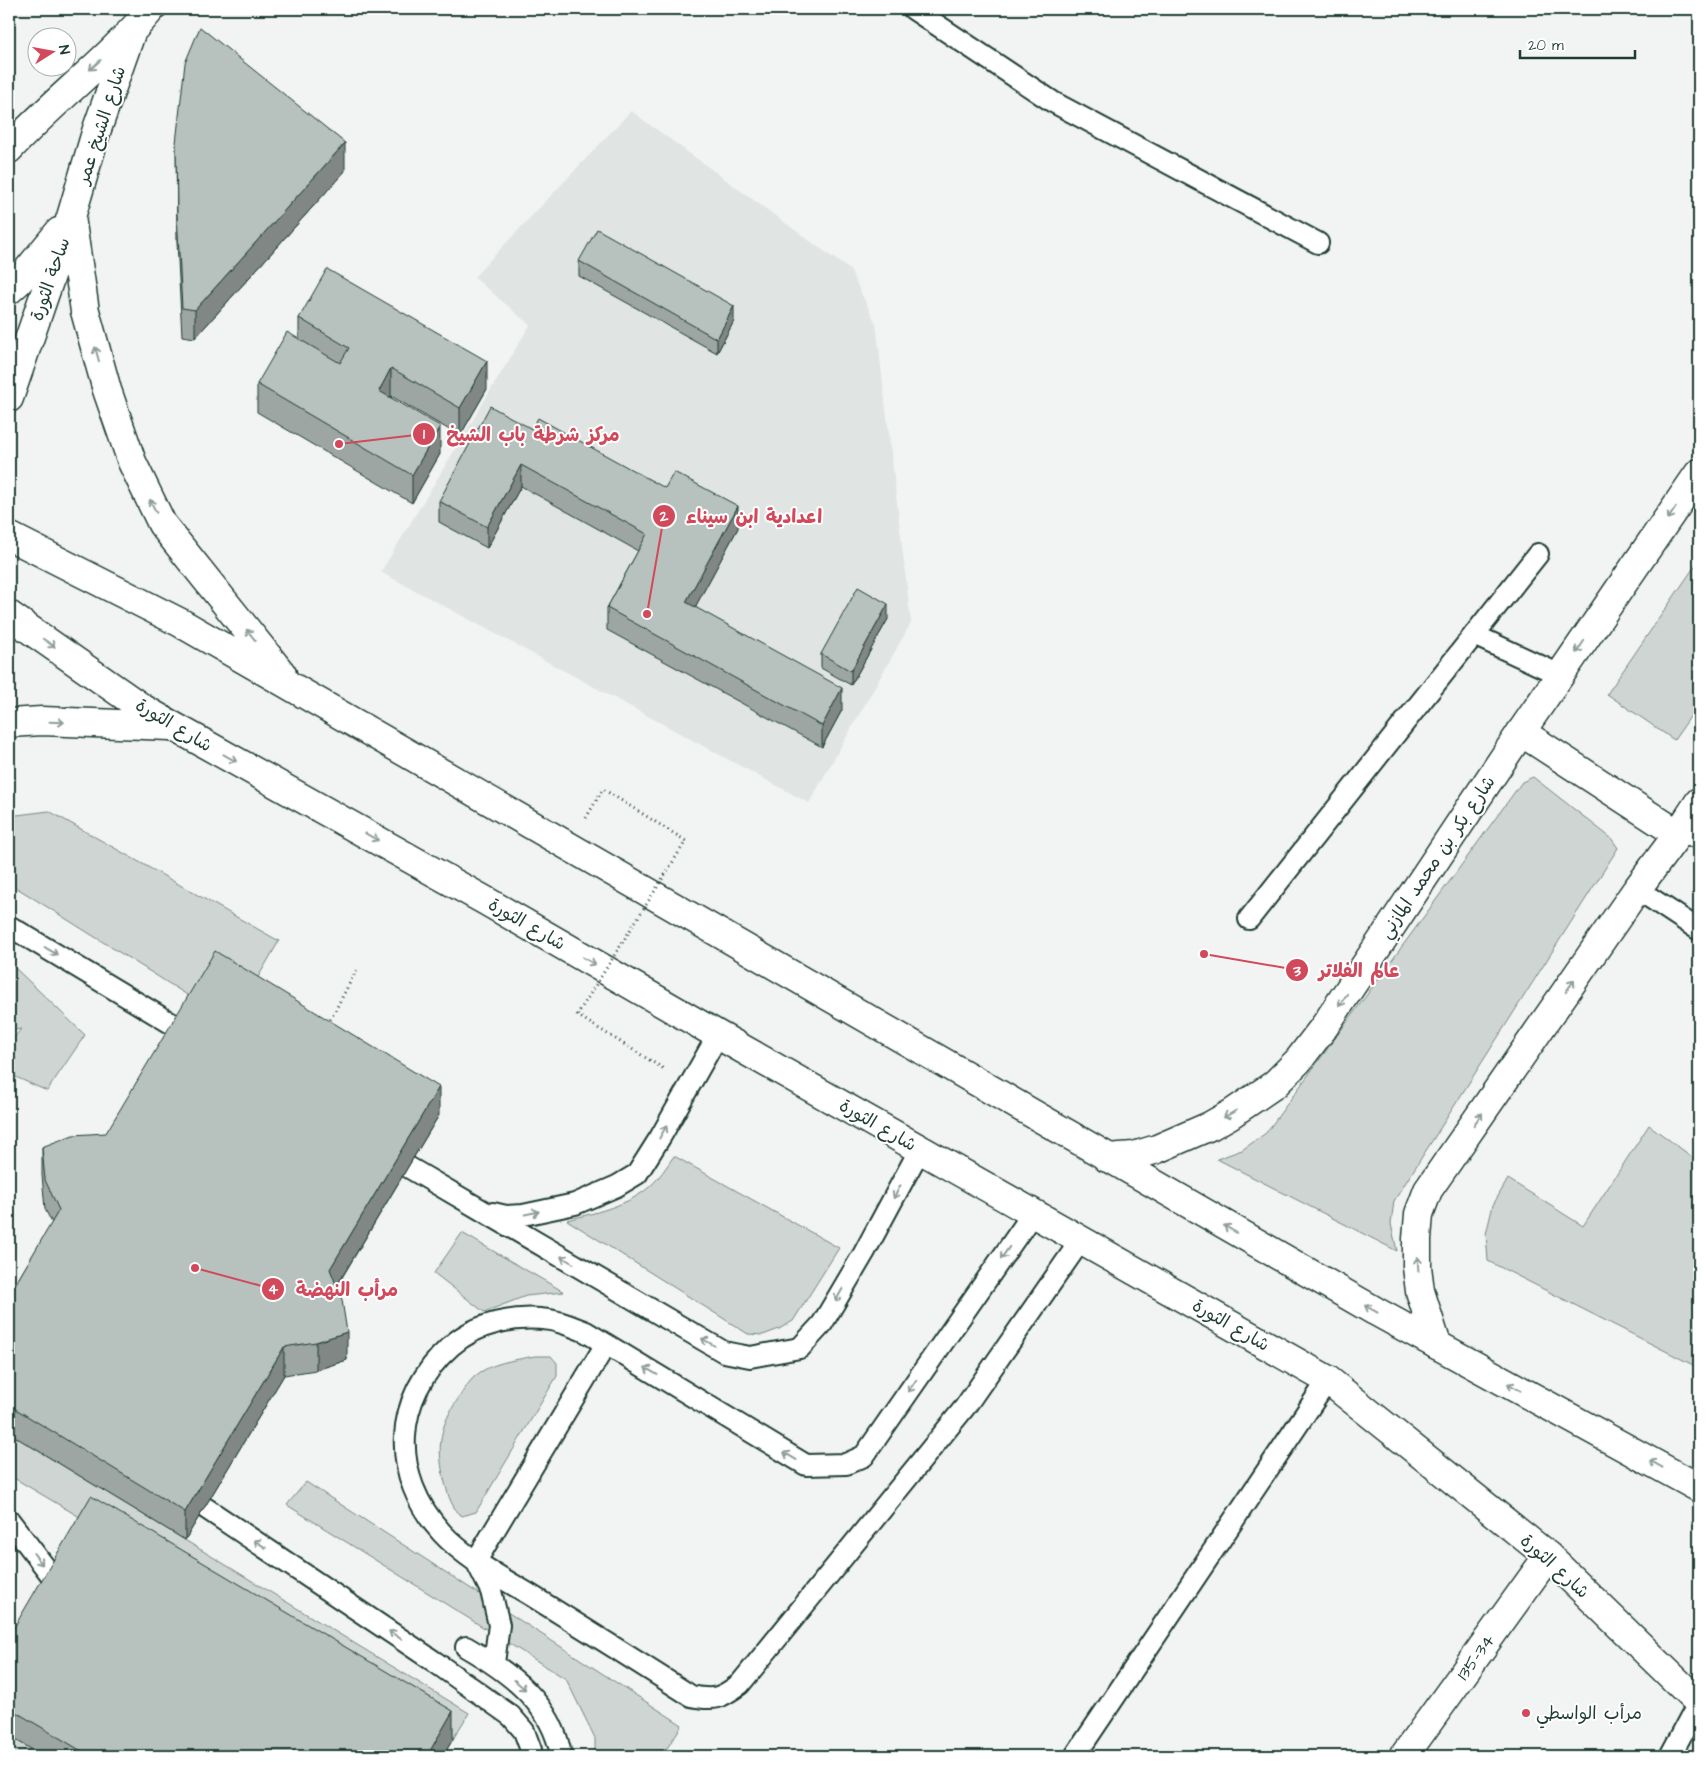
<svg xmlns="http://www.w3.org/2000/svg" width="1708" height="1765" font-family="'Architects Daughter','Playpen Sans Arabic',sans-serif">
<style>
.built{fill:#e0e4e3}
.green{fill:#ced5d3;stroke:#768984}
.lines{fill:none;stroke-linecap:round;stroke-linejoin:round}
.lane-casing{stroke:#1f3d34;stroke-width:24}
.street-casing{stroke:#1f3d34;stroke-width:31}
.secondary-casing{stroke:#1f3d34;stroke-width:31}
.path{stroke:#1f3d34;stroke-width:3;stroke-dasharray:1 4;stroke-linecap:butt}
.lane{stroke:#fff;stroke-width:20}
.street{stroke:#fff;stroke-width:28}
.secondary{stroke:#fff;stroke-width:28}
.path-bridge{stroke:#1f3d34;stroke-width:3;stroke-dasharray:1 4;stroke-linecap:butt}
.wall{fill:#9da6a3;stroke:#1f3d34}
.shaded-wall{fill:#808784;stroke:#1f3d34}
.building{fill:#b7c1bd;stroke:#1f3d34}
.oneway{stroke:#8f9e9a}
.poi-dot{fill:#d1495b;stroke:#fff;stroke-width:2}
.labels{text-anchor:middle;stroke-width:4;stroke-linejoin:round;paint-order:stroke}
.street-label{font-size:18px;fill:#1f3d34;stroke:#fff}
.poi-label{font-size:18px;fill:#1f3d34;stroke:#fff;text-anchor:start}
.leader{fill:none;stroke:#d1495b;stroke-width:2}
.callout-dot{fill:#d1495b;stroke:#fff;stroke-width:2}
.mark-label{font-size:15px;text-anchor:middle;font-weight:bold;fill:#fff}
.callout-label{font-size:19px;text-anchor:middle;font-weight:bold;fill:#d1495b;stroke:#fff;stroke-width:4;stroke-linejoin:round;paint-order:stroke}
</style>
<rect width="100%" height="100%" fill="#f2f3f3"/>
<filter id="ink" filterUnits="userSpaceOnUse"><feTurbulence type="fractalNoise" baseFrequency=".02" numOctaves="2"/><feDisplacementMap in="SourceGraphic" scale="10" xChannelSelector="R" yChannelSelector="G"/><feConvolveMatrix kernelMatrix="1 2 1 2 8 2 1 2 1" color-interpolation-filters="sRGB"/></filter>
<g filter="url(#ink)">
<path class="built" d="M631,111L850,270L876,324L911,623L809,803L381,572L530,325L474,277Z"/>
<path class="green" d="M1699,560V704L1674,740L1607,694Z
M1533,777L1611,838L1618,848L1394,1201L1391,1224L1397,1251L1217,1159L1242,1150L1266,1133L1522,782Z
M49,811L279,941L246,998L200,1003L9,883V816Z
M9,964L12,965L85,1035L47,1091L9,1074V1044L21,1029L9,1031Z
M1649,1125L1699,1162V1368L1488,1261L1486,1234L1493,1205L1508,1179L1583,1226Z
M674,1156L839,1248L793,1321L779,1329L763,1335L748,1334L567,1220C598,1212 637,1204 658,1178C664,1171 669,1163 674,1156Z
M462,1233L564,1292L526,1296L484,1312L434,1273Z
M535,1356H551L557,1363V1376L476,1512L462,1516C452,1509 448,1495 445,1483C436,1447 439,1426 460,1396C464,1389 469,1382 474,1377C489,1363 515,1360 535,1356Z
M9,1433L469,1713L453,1739L9,1475Z
M306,1482L682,1725L662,1756H595V1738L566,1679L287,1505Z
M9,1736L43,1756H9Z"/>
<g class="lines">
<g class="lane-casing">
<path id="lane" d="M913,9L1053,102L1318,243
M1474,635L1560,675
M1678,834L1699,837
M1637,889L1699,930
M1249,919L1538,554
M9,926L184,1031
M408,1167L724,1352L750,1357L800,1348L822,1324L864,1253L920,1149
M493,1213L506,1216L523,1215L575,1204L617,1186L637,1174L661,1136L718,1035
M1033,1213L864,1456L846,1464L806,1465L586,1332C574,1327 562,1322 550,1320C516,1315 476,1323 451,1346C392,1398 390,1476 442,1533C467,1560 501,1577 532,1596C585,1629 638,1662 691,1696C715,1701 721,1698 740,1684L965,1407L1081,1240
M204,1507L435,1662L511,1716L524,1731L531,1750V1756
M9,1520L51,1575L69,1586
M466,1647C509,1672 553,1704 561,1756
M494,1663L499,1625L491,1591L476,1561L606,1344
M1075,1756L1328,1380
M1670,1756L1699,1702"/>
</g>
<g class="street-casing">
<g id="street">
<path d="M1521,732L1678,834"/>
<path d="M1107,1158L1134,1156L1157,1149L1210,1126L1231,1114L1275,1084L1298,1061L1324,1027L1521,732L1699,473"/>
<path d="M1437,1345L1420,1291L1417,1267V1239L1419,1214L1428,1190L1637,889L1678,834L1699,802"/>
<path id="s1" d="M1404,1756L1548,1556"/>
</g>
</g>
<g class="secondary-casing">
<path id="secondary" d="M9,149C54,100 109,60 151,9
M71,217L85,311L107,390L132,462L162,524L282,674
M9,290L18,282L59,232
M9,398L71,217L97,129L131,33
M9,536L181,623L1375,1311L1699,1488
M9,615L142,708L173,726L486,901L718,1035L1328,1380L1548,1556L1699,1703
M9,723L42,721L170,726"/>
</g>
<path class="path" d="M586,818L603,789L686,841
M577,1015L664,1069
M328,1024L357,969"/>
<use href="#lane" class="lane"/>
<use href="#street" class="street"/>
<use href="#secondary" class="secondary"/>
<path class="path-bridge" d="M577,1015L686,841"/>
</g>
<path class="wall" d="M176,143L345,171L195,338L182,336L177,242Z
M579,261L734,321L717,353L579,276Z
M299,318L487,389L460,436L391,396V397L440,454L412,503L257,412V384L299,339Z
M532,429L738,528L695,607L842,710L822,747L607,630V608L638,551L521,486L487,548L439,522V501Z
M888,619L851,685L821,668V654Z
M439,1115L337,1286L347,1360L316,1370L284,1375L185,1540L9,1433V1295L52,1223L45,1209L42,1175V1147Z
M9,1636L453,1739L443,1756H43L9,1736Z"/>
<path class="shaded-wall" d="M345,143V171L195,338V310Z
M734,306V321L717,353V339Z
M487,361V389L460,436V408Z
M391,368V396L379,419V391Z
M440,426V454L412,503V475Z
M521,465V486L487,548V527Z
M738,506V528L686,624V602Z
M888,604V619L851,685V671Z
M842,688V710L822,747V726Z
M439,1087V1115L330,1297V1269Z
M347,1332V1360L316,1370V1342Z
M284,1347V1375L185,1540V1512Z
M453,1711V1739L443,1756H427Z"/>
<path class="building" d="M200,27L345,143L195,310L182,308L177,214L176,143L185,63Z
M597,229L734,306L717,339L579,261Z
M327,269L487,361L460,408L391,368L379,391L440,426L412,475L257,384L287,332L340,363L349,348L299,318Z
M490,406L532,429L538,418L665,488L674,472L738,506L686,602L842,688L822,726L607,608L647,534L521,465L487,527L439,501Z
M858,587L888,604L851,671L821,654Z
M215,951L439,1087L330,1269L342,1300L347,1332L316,1342L284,1347L185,1512L9,1405V1295L59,1210L45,1180L42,1147L73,1135L106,1133Z
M91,1496L453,1711L427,1756H90L9,1708V1636Z"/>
<defs><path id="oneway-shaft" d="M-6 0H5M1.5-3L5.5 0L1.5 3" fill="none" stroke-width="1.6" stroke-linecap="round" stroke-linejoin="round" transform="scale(1.25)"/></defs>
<g class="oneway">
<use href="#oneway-shaft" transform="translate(95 65) rotate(138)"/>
<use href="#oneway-shaft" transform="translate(97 354) rotate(-105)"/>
<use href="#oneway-shaft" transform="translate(153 506) rotate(-116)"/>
<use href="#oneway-shaft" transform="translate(1672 513) rotate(124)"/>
<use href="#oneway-shaft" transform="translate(251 635) rotate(-129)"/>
<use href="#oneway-shaft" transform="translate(49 643) rotate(35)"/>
<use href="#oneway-shaft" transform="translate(1580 647) rotate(124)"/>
<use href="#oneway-shaft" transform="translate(57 722) rotate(2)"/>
<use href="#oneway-shaft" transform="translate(230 758) rotate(29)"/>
<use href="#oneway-shaft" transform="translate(372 837) rotate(29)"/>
<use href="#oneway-shaft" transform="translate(51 951) rotate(31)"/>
<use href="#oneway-shaft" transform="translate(589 961) rotate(30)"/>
<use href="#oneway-shaft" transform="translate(1570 986) rotate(-55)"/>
<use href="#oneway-shaft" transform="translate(1343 1000) rotate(124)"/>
<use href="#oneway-shaft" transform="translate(1230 1114) rotate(150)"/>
<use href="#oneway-shaft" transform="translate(1478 1119) rotate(-55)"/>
<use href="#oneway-shaft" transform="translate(663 1132) rotate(-60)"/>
<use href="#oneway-shaft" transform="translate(897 1192) rotate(118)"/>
<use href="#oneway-shaft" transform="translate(532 1213) rotate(-12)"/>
<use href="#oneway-shaft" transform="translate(1230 1229) rotate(-150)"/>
<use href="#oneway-shaft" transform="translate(1005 1253) rotate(125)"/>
<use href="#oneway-shaft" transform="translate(567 1260) rotate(-150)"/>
<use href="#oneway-shaft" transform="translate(1418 1264) rotate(-93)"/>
<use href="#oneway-shaft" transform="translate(839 1295) rotate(120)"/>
<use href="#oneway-shaft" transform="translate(1371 1309) rotate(-151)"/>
<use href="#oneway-shaft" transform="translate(708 1342) rotate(-150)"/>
<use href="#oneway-shaft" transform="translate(651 1371) rotate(-149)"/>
<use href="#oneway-shaft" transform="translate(912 1386) rotate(125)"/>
<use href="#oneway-shaft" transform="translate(1514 1387) rotate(-151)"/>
<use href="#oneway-shaft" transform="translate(790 1456) rotate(-149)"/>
<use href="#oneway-shaft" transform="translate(1656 1464) rotate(-151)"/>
<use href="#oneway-shaft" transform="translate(260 1544) rotate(-146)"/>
<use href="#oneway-shaft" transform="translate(38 1559) rotate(52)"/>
<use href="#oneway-shaft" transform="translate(395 1635) rotate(-146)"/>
<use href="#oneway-shaft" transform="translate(520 1685) rotate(41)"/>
</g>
</g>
<circle class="poi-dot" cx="1526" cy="1713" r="5"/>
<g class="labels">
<g class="street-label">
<text transform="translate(101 125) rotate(-72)" y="6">شارع الشيخ عمر</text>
<text transform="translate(50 279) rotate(-71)" y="6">ساحة الثورة</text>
<text transform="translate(174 725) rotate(31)" y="6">شارع الثورة</text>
<text transform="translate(1437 857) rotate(-56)" y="6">شارع بكر بن محمد المازني</text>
<text transform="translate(527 924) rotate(30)" y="6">شارع الثورة</text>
<text transform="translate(878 1125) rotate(30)" y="6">شارع الثورة</text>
<text transform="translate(1231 1325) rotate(30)" y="6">شارع الثورة</text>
<text transform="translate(1555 1566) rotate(42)" y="6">شارع الثورة</text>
<text dy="6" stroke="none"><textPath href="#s1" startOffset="122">135-34</textPath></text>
</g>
<g class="poi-label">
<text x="1536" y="1719">مرأب الواسطي</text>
</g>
</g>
<path class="leader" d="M339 444L424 434M647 614L664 516M1204 954L1297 970M195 1268L273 1289"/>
<g class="callout-dot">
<circle cx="339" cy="444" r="5"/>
<circle cx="647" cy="614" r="5"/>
<circle cx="1204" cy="954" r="5"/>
<circle cx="195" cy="1268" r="5"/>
<circle cx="424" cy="434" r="12"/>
<circle cx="664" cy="516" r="12"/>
<circle cx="1297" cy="970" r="12"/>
<circle cx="273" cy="1289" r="12"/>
</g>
<g class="mark-label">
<text x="424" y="439">1</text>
<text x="664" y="521">2</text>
<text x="1297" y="976">3</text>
<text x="273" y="1294">4</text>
</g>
<g class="callout-label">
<text x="533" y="441">مركز شرطة باب الشيخ</text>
<text x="754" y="523">اعدادية ابن سيناء</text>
<text x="1359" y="977">عالم الفلاتر</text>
<text x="347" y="1296">مرأب النهضة</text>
</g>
<rect width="1708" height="1765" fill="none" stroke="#fff" stroke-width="30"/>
<rect x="15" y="15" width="1678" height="1735" fill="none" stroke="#1f3d34" stroke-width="2" filter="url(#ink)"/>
<g transform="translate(52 52) rotate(79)"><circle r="24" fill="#ffffff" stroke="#a5b1ae"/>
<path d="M0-4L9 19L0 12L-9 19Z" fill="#d1495b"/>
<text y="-8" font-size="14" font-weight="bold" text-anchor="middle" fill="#1f3d34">N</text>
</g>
<path d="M1520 50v8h115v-8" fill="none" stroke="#1f3d34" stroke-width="2.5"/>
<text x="1528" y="50" font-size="15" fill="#1f3d34" stroke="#ffffff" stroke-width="4" paint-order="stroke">20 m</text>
</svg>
